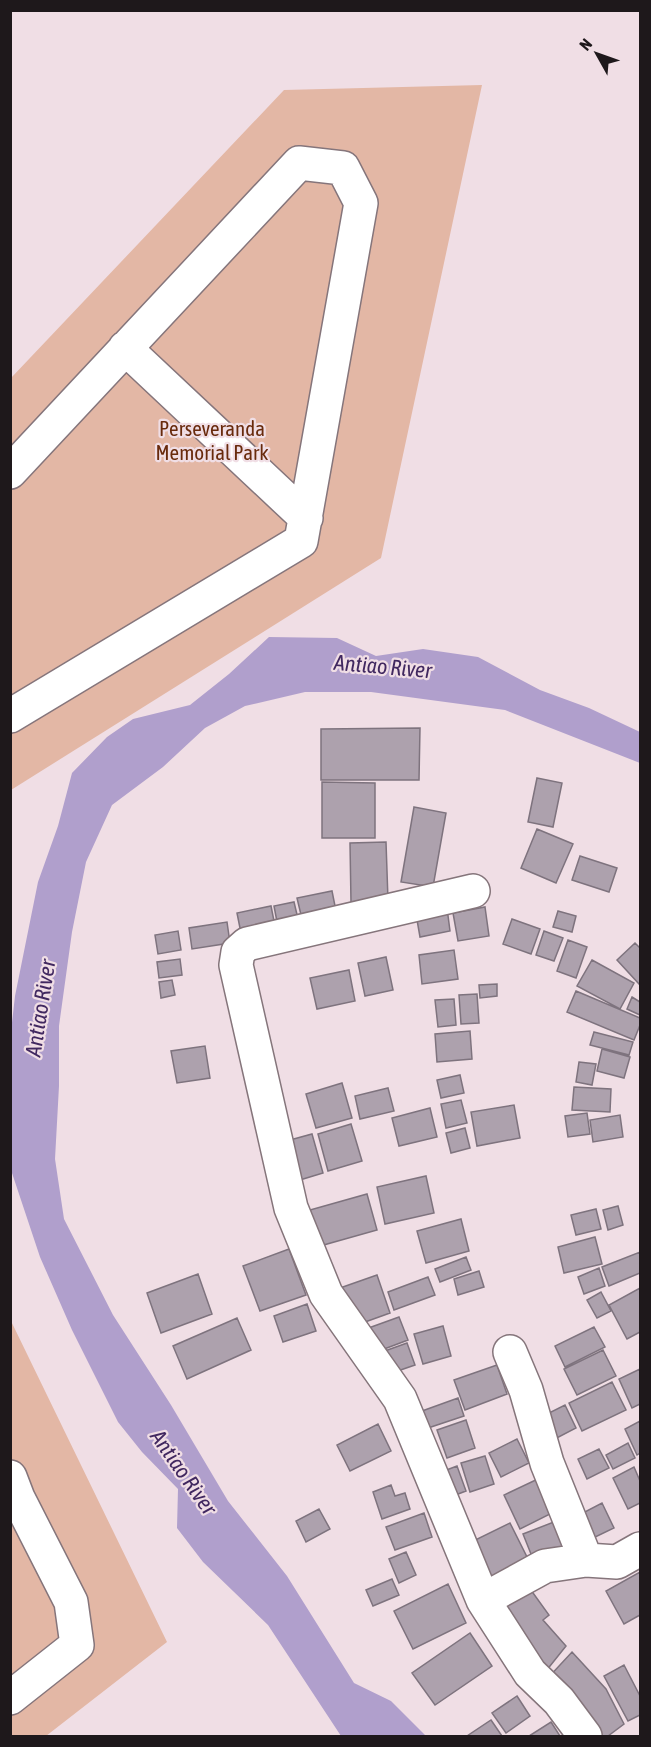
<svg xmlns="http://www.w3.org/2000/svg" width="651" height="1747" font-family="'Asap Condensed',sans-serif">
<style>
.green{fill:#e3b7a5}
.water{fill:#b09fcc}
.building{fill:#ada1ad;stroke:#7e737e;stroke-width:1.5}
.lines{fill:none;stroke-linecap:round;stroke-linejoin:round}
.minor-casing{stroke:#85757b;stroke-width:36}
.minor{stroke:#fff;stroke-width:33}
.labels{text-anchor:middle;stroke-width:4.5;stroke-linejoin:round;paint-order:stroke}
.park-label{font-size:21px;fill:#682a0c;stroke:#f0dee5}
.water-label{font-size:22px;font-style:italic;fill:#412860;stroke:#f0dee5}
</style>
<rect width="100%" height="100%" fill="#f0dee5"/>
<path class="green" d="M482,85L381,558L11,790V378L284,90Z
M10,1319L167,1642L46,1736H11Z"/>
<path class="water" d="M269,637L337,638L376,656L423,649L478,657L540,690L589,708L640,732V763L505,710L371,692H305L245,706L205,728L163,767L112,805L86,862L72,932L59,1026V1086L55,1159L64,1219L113,1315L171,1405L228,1501L287,1576L354,1683L391,1701L426,1736H341L268,1625L203,1562L177,1528L178,1489L142,1452L118,1422L72,1330L40,1257L10,1167V1040L15,996L38,882L58,826L72,773L107,737L133,719L190,705L229,674Z"/>
<path class="building" d="M420,728L419,780H321V729Z
M537,778L562,783L553,827L528,822Z
M322,782L375,783V838H322Z
M414,807L446,813L433,887L401,882Z
M537,829L573,844L556,883L521,868Z
M386,842L388,900L351,902L350,843Z
M580,856L617,868L609,892L572,880Z
M332,891L336,911L302,919L297,898Z
M294,902L299,923L278,927L274,906Z
M271,906L275,926L241,933L237,913Z
M485,907L489,936L458,941L453,913Z
M447,908L450,931L420,937L416,914Z
M558,911L576,916L572,932L553,927Z
M512,919L540,929L531,954L503,944Z
M227,922L230,943L192,949L189,928Z
M178,931L181,950L158,954L155,935Z
M544,931L563,938L554,961L536,955Z
M568,940L587,947L576,978L557,971Z
M635,943L640,948V985L617,960Z
M454,950L458,979L422,984L419,955Z
M386,957L393,990L365,996L358,963Z
M180,959L182,975L159,978L157,962Z
M592,960L634,983L620,1009L577,986Z
M349,970L355,1001L317,1009L310,978Z
M172,980L175,995L161,998L159,982Z
M497,984V996L480,998L479,985Z
M576,991L640,1018V1025L634,1040L567,1012Z
M477,994L479,1023L461,1024L459,995Z
M632,997L640,1002V1015L627,1009Z
M454,999L456,1025L438,1027L435,1000Z
M470,1031L472,1059L437,1062L435,1034Z
M594,1032L633,1042L629,1055L590,1045Z
M205,1046L210,1078L177,1083L171,1051Z
M602,1049L630,1057L624,1078L597,1071Z
M579,1062L596,1064L592,1085L576,1082Z
M460,1075L464,1093L441,1098L437,1080Z
M342,1083L352,1118L316,1128L306,1094Z
M574,1087L611,1089L610,1112L572,1110Z
M388,1088L394,1111L360,1119L355,1096Z
M461,1100L467,1123L446,1128L441,1104Z
M514,1105L520,1138L477,1146L471,1112Z
M430,1108L437,1137L399,1146L392,1118Z
M587,1113L590,1134L568,1137L565,1116Z
M620,1115L623,1137L593,1142L590,1120Z
M351,1124L362,1161L328,1171L318,1134Z
M465,1128L470,1148L451,1153L446,1133Z
M312,1134L323,1173L290,1183L279,1143Z
M426,1176L434,1213L385,1224L377,1187Z
M367,1194L377,1230L320,1246L310,1210Z
M618,1206L623,1225L608,1230L603,1210Z
M596,1209L601,1229L576,1235L571,1215Z
M461,1219L469,1251L426,1263L417,1231Z
M595,1237L602,1264L564,1273L558,1247Z
M289,1249L306,1295L260,1311L243,1266Z
M640,1252V1273L609,1286L602,1267Z
M466,1257L471,1270L440,1282L435,1269Z
M599,1268L605,1286L584,1294L578,1277Z
M479,1271L484,1287L458,1295L454,1279Z
M198,1274L212,1314L161,1333L147,1293Z
M377,1275L390,1313L354,1326L340,1288Z
M428,1277L435,1295L394,1310L388,1292Z
M640,1288V1332L627,1339L609,1305Z
M601,1292L611,1311L597,1318L587,1300Z
M307,1304L316,1331L283,1342L274,1316Z
M399,1317L408,1340L371,1354L363,1330Z
M237,1318L251,1350L187,1379L173,1346Z
M443,1326L451,1356L423,1364L414,1334Z
M594,1327L605,1347L565,1367L555,1346Z
M407,1343L415,1365L389,1374L382,1352Z
M603,1350L616,1376L577,1395L564,1369Z
M497,1365L507,1394L465,1410L454,1380Z
M640,1369V1404L632,1408L619,1379Z
M612,1382L626,1410L582,1431L569,1403Z
M458,1398L464,1416L428,1428L422,1411Z
M565,1405L576,1428L551,1441L539,1418Z
M466,1420L475,1448L447,1458L437,1430Z
M640,1421V1453L637,1455L625,1429Z
M378,1424L391,1451L350,1471L337,1445Z
M517,1439L529,1463L501,1477L489,1453Z
M628,1443L635,1458L613,1469L606,1455Z
M599,1449L609,1468L587,1479L578,1459Z
M485,1456L494,1484L470,1492L461,1463Z
M457,1466L466,1491L445,1499L436,1474Z
M634,1467L640,1481V1503L628,1509L613,1478Z
M542,1477L558,1510L520,1529L504,1495Z
M391,1485L395,1496L405,1493L410,1509L382,1519L373,1492Z
M602,1503L614,1528L589,1540L577,1516Z
M319,1509L330,1529L306,1542L296,1521Z
M424,1513L432,1537L395,1550L386,1527Z
M559,1520L571,1550L535,1564L523,1534Z
M510,1523L528,1559L482,1581L465,1545Z
M406,1552L416,1575L399,1583L389,1559Z
M640,1572V1615L624,1624L606,1591Z
M392,1579L399,1595L373,1606L366,1590Z
M448,1584L466,1623L413,1649L394,1611Z
M528,1586L549,1615L543,1620L566,1646L542,1676L491,1611Z
M470,1633L492,1666L435,1705L412,1673Z
M572,1652L606,1689L624,1724L608,1736H591L546,1680Z
M624,1665L640,1696V1715L628,1721L604,1676Z
M517,1696L530,1716L506,1733L492,1713Z
M491,1720L502,1736H467Z
M551,1722L560,1736H529Z"/>
<g class="lines">
<g class="minor-casing">
<path id="minor" d="M125,348L306,518
M10,472L299,163L343,168L361,203L301,541L10,716
M473,891L247,944L238,952L236,965L291,1208L326,1294L400,1399L483,1600L545,1566L586,1560L617,1562L640,1549
M510,1352L526,1390L547,1463L586,1560
M10,1477L18,1498L71,1602L77,1645L10,1698
M483,1600L530,1673L559,1701L585,1736"/>
</g>
<use href="#minor" class="minor"/>
</g>
<g class="labels">
<g class="park-label">
<text x="212" y="436">Perseveranda<tspan x="212" dy="24">Memorial Park</tspan></text>
</g>
<g class="water-label">
<text transform="translate(383 666) rotate(5)" y="8">Antiao River</text>
<text transform="translate(40 1008) rotate(-81)" y="8">Antiao River</text>
<text transform="translate(184 1472) rotate(55)" y="8">Antiao River</text>
</g>
</g>
<rect width="651" height="1747" fill="none" stroke="#1e181b" stroke-width="24"/>
<g transform="translate(597 54) rotate(310)" stroke="#f0dee5" stroke-width="4.5" paint-order="stroke">
<path d="M0-4.5L10 22L0 15L-10 22Z" fill="#1e181b"/>
<text y="-9" font-size="16" font-weight="bold" text-anchor="middle" fill="#1e181b">N</text>
</g>
</svg>
